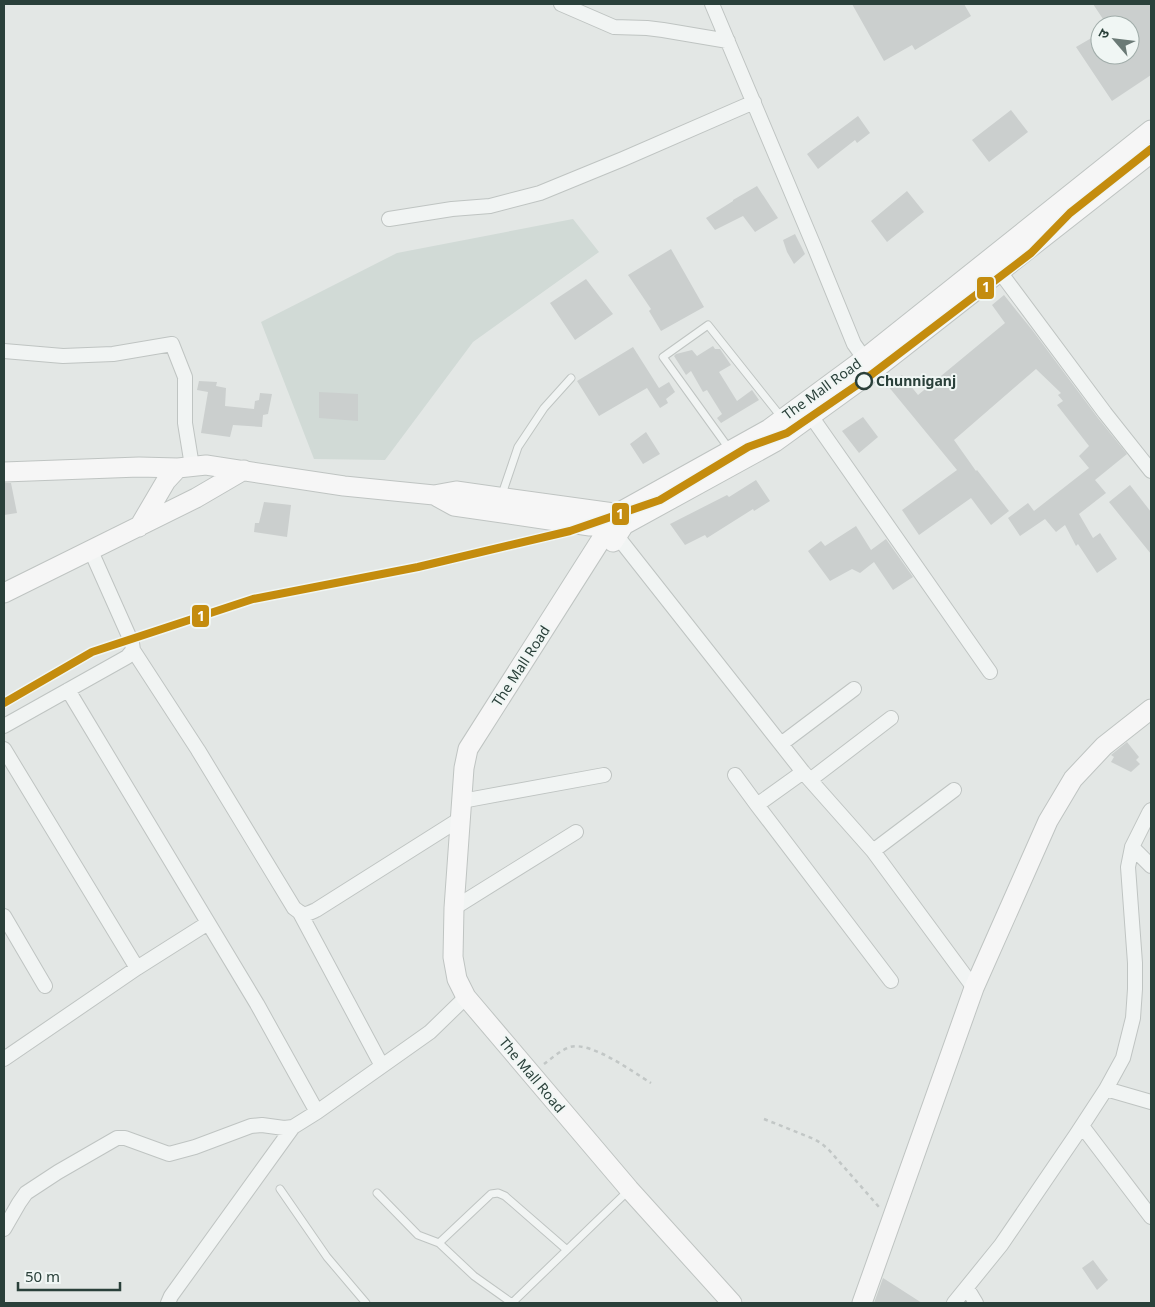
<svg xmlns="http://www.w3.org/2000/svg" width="1155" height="1307" font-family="'Noto Sans','Noto Sans Devanagari',sans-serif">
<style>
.built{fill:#d1dad6}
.building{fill:#cbcfce}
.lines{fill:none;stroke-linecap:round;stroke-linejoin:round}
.lane-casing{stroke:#bfc4c2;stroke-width:9}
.street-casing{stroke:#bfc4c2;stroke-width:16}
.secondary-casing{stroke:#bfc4c2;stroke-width:21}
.path{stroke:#c2c7c6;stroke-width:2.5;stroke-dasharray:4 4;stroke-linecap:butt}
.lane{stroke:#f1f4f3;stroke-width:7}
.street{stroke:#f1f4f3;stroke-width:14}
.secondary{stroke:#f6f6f6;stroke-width:19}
.metro-1-casing{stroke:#f0f6f4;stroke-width:11}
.metro-1{stroke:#c48c0e;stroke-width:8}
.stop-dot{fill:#f0f6f4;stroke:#2a403a;stroke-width:2.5}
.labels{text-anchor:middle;stroke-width:4;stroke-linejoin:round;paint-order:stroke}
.stop-label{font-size:14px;font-weight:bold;fill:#2a403a;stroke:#f0f6f4;text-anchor:start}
.street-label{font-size:14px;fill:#2a403a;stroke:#f0f6f4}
.line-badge{stroke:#f0f6f4;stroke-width:2}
.badge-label{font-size:14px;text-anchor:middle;font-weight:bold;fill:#fff}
</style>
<rect width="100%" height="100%" fill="#e3e7e5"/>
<path class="built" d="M573,219L599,252L473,342L385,460L314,459L261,322L397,253Z"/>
<path class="building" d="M852,4H964L971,16L915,50L912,45L884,61Z
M1093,4H1151V75L1112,101L1076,47L1100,33V55H1130V25H1107Z
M1011,110L1028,132L989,162L972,140Z
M858,116L870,133L857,143L855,140L818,169L807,154Z
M757,186L778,218L755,232L743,216L715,230L706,218L733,201V200Z
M907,191L924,212L887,242L871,221Z
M795,234L805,254L794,264L787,252L783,240Z
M671,249L704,307L661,331L649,311L651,309L628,275Z
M586,279L613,314L575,340L550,303Z
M1004,295L1033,331L1098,418L1127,454L1095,480L1106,493L1079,514L1093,538L1100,533L1117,559L1097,573L1078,544L1076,546L1065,525L1056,532L1045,519L1020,536L1008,518L1028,503L1034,511L1089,468L1079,456L1089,446L1057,405L1063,401L1058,395L1061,393L1036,369L954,440L976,471L977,470L1009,511L991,525L971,498L919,535L902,510L957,470L888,386L902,375L918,395L1005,323L992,305Z
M713,346L715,349H720L731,365L719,372L737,401L752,390L759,400L721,423L717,418L722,414L707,390L703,392L691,371L686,375L674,356L676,354L692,350L697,356Z
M633,347L659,388L669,382L675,392L666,399L668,403L660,408L647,388L599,416L577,381Z
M199,381L217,382L216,386L226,388L225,406L254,409L255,401L259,400L260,393L272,394L268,414L263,415L262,427L233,425L230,437L201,433L208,392L197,390Z
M319,392L358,394V421L319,418Z
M863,417L878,437L859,453L842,431Z
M646,432L660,454L643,464L630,444Z
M756,480L770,501L754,511L753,509L707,538L705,535L685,545L670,524L727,495L729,497Z
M4,483H11L17,513L4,515Z
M1130,485L1151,512V554L1109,502Z
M264,502L291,505L287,537L254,532L255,523H259Z
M856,526L871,550L886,539L913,577L893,590L874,562L860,573L852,569L830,581L808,551L821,541L825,546Z
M1127,742L1139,757L1136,760L1140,764L1131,772L1111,762L1114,757L1111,755Z
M1093,1260L1108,1280L1097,1290L1082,1268Z
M883,1278L922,1303H874Z"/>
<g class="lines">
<g class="lane-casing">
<path id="lane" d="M730,450L663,357L708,325L782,418
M501,497L518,447L544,408L571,378
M280,1189L327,1257L366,1303
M377,1193L418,1235L439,1243L474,1276L512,1303
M439,1243L491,1194L498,1193L505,1196L567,1250
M512,1303L629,1190"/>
</g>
<g class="street-casing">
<path id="street" d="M561,4L614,27L647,28L663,30L728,41
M712,4L814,246L854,344L869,365
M389,219L452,209L490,206L540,193L623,159L754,102
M1000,272L1105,413L1151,471
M4,351L63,356L113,354L172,344L185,377V423L192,466
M811,416L990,672
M617,536L803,772L873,851L974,988
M133,650L198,750L294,908C304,916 305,915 316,910L460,819
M68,690L257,1004L317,1112
M4,726L127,657L133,650L132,643L91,551
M781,744L854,689
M4,749L137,968
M735,775L757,805L891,981
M810,780L891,718
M462,801L604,775
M757,805L803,772
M1132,847L1151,866
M873,851L954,790
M454,908L576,832
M300,913L382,1066
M4,916L45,986
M4,1059L137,968L208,923
M1106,1089L1151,1102
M1082,1126L1151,1217
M4,1229L19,1203L26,1193L58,1172L117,1138H125L169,1154L195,1147L251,1126L262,1125L284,1128L293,1127L317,1112L430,1032L466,997
M967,1288L976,1303
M168,1303L171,1296L293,1127
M954,1303L1001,1245L1076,1135L1106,1089L1123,1058L1133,1018L1135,989V963L1128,867L1132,847L1149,813L1151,810"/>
</g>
<g class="secondary-casing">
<path id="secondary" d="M4,472L139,467L178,468L206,465L344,486L434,495L456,491L628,515
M434,495L454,506L590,526L619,525
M139,527L166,481L178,468
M613,542L624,525L775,442L873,371L1151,153
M4,593L196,498L244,470
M732,1303L629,1189L466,997L457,979L453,957L454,908L464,768L468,749L618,513L769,429L864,359L1151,130
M862,1303L974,988L1048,821L1073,779L1104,746L1151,709"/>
</g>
<path class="path" d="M544,1064C552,1058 561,1050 570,1047C591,1041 633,1072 651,1083
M764,1119L814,1139L821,1143L829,1150L879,1207"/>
<use href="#lane" class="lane"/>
<use href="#street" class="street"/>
<use href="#secondary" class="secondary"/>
<g class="metro-1-casing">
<path id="metro-1" d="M4,703L92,652L253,599L418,567L570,531L660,500L748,447L787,433L863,381L1031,253L1070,213L1151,149"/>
</g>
<use href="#metro-1" class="metro-1"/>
</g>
<circle class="stop-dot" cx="864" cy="381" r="8"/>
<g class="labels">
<g class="stop-label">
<text x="876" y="386">Chunniganj</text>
</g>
<g class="street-label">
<text transform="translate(822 389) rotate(-36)" y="5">The Mall Road</text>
<text transform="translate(521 666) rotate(-57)" y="5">The Mall Road</text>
<text transform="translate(532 1075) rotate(50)" y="5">The Mall Road</text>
</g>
</g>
<g class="line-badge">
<rect x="976" y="276" width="19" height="24" rx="5" fill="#c48c0e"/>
<rect x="611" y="502" width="19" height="24" rx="5" fill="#c48c0e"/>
<rect x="191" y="604" width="19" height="24" rx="5" fill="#c48c0e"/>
</g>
<g class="badge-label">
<text x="986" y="292">1</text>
<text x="620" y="519">1</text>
<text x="201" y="621">1</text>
</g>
<rect width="1155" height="1307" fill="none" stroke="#2a403a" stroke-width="10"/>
<g transform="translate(1115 40) rotate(298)"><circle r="24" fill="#f0f6f4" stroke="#a1adaa"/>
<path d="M0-4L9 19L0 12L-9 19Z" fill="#6b7a76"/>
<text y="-8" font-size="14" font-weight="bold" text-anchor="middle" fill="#2a403a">उ</text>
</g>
<path d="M18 1282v8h102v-8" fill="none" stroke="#2a403a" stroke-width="2.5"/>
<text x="25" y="1282" font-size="15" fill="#2a403a" stroke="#f0f6f4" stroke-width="4" paint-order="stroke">50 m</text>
</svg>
